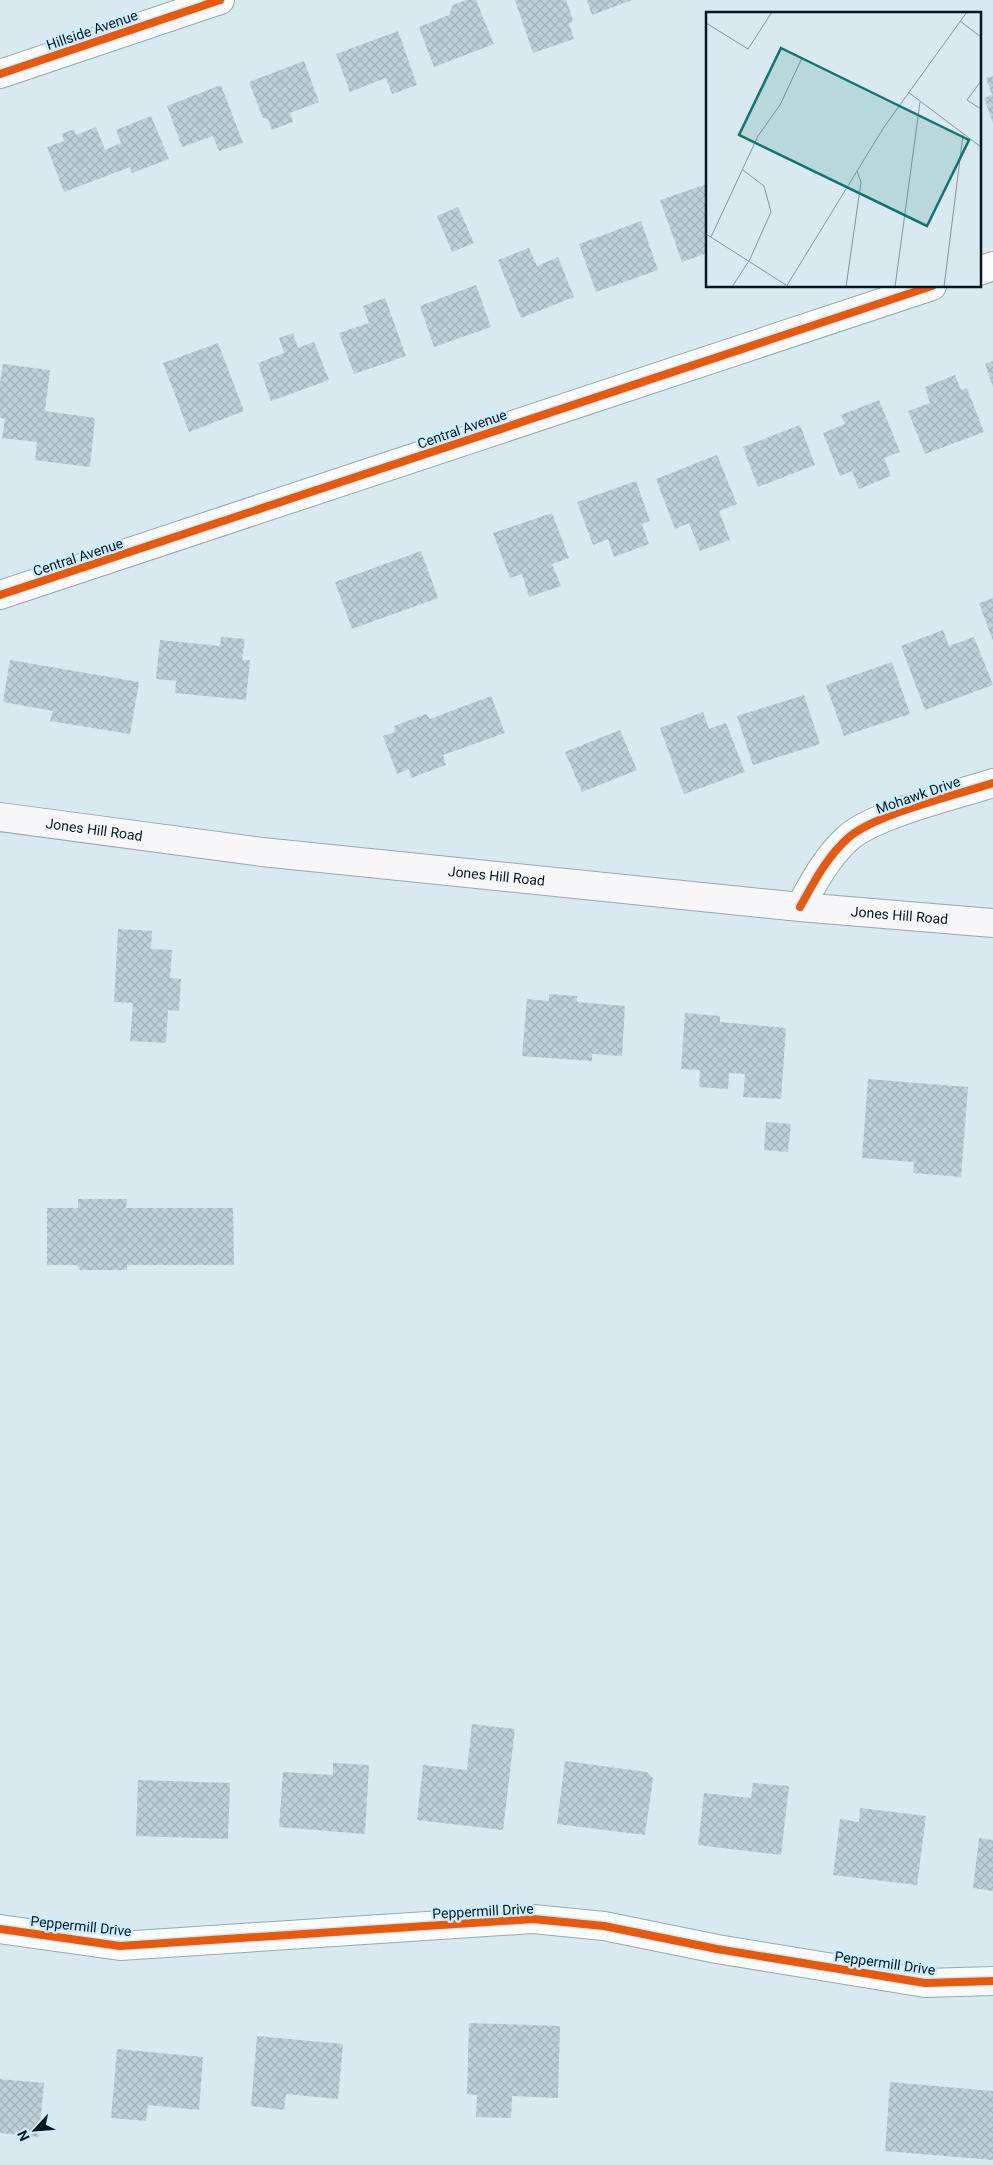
<svg xmlns="http://www.w3.org/2000/svg" width="993" height="2165" font-family="Roboto,sans-serif">
<style>
.building{fill:url(#building-cross-hatch)}
.lines{fill:none;stroke-linecap:round;stroke-linejoin:round}
.minor-casing{stroke:#97a8af;stroke-width:30}
.secondary-casing{stroke:#97a8af;stroke-width:30}
.minor{stroke:#f9fcfd;stroke-width:28}
.secondary{stroke:#f7f7f9;stroke-width:28}
.cycleway-casing{stroke:#cdedfb;stroke-width:11}
.cycleway{stroke:#e8590c;stroke-width:8}
.labels{text-anchor:middle;stroke-width:5;stroke-linejoin:round;paint-order:stroke}
.street-label{font-size:14px;fill:#041922;stroke:#cdedfb}
.inset-road{fill:none;stroke:#83969e;stroke-width:1}
.view{fill:#0f766e;fill-opacity:0.15;stroke:#0f766e;stroke-width:2.5}
.inset-edge{fill:none;stroke:#041922;stroke-width:2.5}
</style>
<defs>
<pattern id="building-cross-hatch" width="8" height="8" patternUnits="userSpaceOnUse" patternTransform="scale(1.25)"><rect width="8" height="8" fill="#bdd0d8"/><path d="M0 0l8 8M0 8l8-8" fill="none" stroke="#a1b2b9"/></pattern>
</defs>
<rect width="100%" height="100%" fill="#d8e9f0"/>
<path class="building" d="M466,0H476L494,44L434,67L419,27L449,15L453,5Z
M515,0H566L573,20L569,24L574,39L533,53Z
M587,0H632L592,15Z
M398,31L417,85L392,94L386,78L350,92L336,54Z
M304,61L319,102L290,113L293,122L272,130L268,119L263,118L249,82Z
M993,76V123L984,98L992,95L986,78Z
M221,85L243,143L219,151L213,136L182,147L167,106Z
M151,116L169,159L132,173L130,167L64,192L47,147L64,141L62,134L74,129L76,135L96,127L105,150L121,143L116,130Z
M707,184V253L682,262L660,200Z
M458,207L474,243L452,252L437,216Z
M641,221L658,270L596,292L579,244Z
M529,248L537,266L558,257L574,297L521,318L498,260Z
M476,285L491,327L434,347L420,306Z
M385,298L406,356L354,374L339,333L369,323L363,306Z
M293,333L298,348L314,342L329,380L271,401L258,363L284,353L279,338Z
M218,343L244,411L189,432L163,363Z
M993,361V387L985,364Z
M3,364L50,370L45,411L95,418L90,467L35,460L37,442L2,438L5,419L0,418V383Z
M955,375L961,390L967,388L984,432L925,454L908,411L930,403L925,387Z
M879,400L900,452L884,458L891,476L859,489L852,471L840,476L823,433L845,424L841,415Z
M800,425L815,465L758,487L743,447Z
M717,455L737,504L719,511L730,540L700,551L689,523L675,529L656,479Z
M636,481L650,521L642,524L649,544L614,557L608,539L593,545L577,502Z
M552,513L569,558L552,564L561,586L529,597L522,574L510,578L493,533Z
M421,551L438,598L352,629L335,582Z
M993,598V641L979,603Z
M943,630L949,646L974,637L993,685L925,710L901,646Z
M221,637L245,639L242,660H250L246,700L175,693L176,681L156,679L160,640L220,646Z
M10,660L139,682L130,734L50,721L53,711L3,702Z
M892,662L910,714L844,736L826,685Z
M804,695L820,744L753,765L737,716Z
M491,696L505,733L443,755L446,765L411,778L409,769L397,774L383,736L395,732L394,726L426,714L430,719Z
M703,712L709,729L726,723L745,772L684,794L660,728Z
M620,730L637,770L582,792L565,752Z
M118,929L152,931L151,949L172,950L170,978L181,979L179,1011L168,1010L166,1043L130,1041L133,1003L114,1002Z
M549,994L577,996V1002L625,1006L622,1056L592,1054V1061L522,1056L527,999L549,1001Z
M685,1013L720,1016V1022L786,1028L781,1099L743,1097L745,1074L729,1073L728,1089L699,1087L700,1070L681,1069Z
M868,1079L968,1087L961,1177L913,1173L914,1162L862,1158Z
M766,1122L791,1124L788,1152L764,1150Z
M78,1199H127L126,1208H233L234,1265H127V1270H80L77,1265H47V1208H78Z
M472,1724L515,1729L503,1830L417,1820L423,1765L467,1770Z
M565,1761L647,1772L653,1778L645,1835L557,1824Z
M333,1763L369,1765L365,1834L279,1827L283,1772L333,1775Z
M138,1780L230,1783L228,1839L136,1836Z
M753,1783L789,1786L781,1855L698,1845L704,1793L751,1798Z
M860,1808L926,1816L917,1885L833,1875L840,1819L859,1822Z
M979,1838L993,1840V1891L973,1888Z
M469,2023L560,2026L558,2098L512,2096L511,2118L476,2117L477,2095L467,2094Z
M257,2036L343,2044L338,2099L286,2094L284,2110L251,2106Z
M117,2049L203,2057L199,2110L148,2105L146,2121L111,2118Z
M0,2079L44,2083L39,2137L0,2133Z
M890,2082L993,2091V2160L885,2151Z"/>
<g class="lines">
<g class="minor-casing">
<path id="minor" d="M0,74L220,0
M979,271L993,266
M0,595L932,286
M800,907C814,882 826,858 848,838C875,814 956,795 993,783
M0,1929L120,1946L533,1919L604,1926L717,1949L925,1983L993,1981"/>
</g>
<g class="secondary-casing">
<g id="secondary">
<path id="s1" d="M0,817L262,852L800,907L993,923"/>
</g>
</g>
<use href="#minor" class="minor"/>
<use href="#secondary" class="secondary"/>
<g class="cycleway-casing">
<path id="cycleway" d="M0,74L220,0
M0,595L932,286
M800,907C814,882 826,858 848,838C875,814 956,795 993,783
M0,1929L120,1946L533,1919L604,1926L717,1949L925,1983L993,1981"/>
</g>
<use href="#cycleway" class="cycleway"/>
</g>
<g class="labels">
<g class="street-label">
<text transform="translate(92 30) rotate(-19)" y="5">Hillside Avenue</text>
<text transform="translate(462 429) rotate(-19)" y="5">Central Avenue</text>
<text transform="translate(78 557) rotate(-18)" y="5">Central Avenue</text>
<text transform="translate(918 795) rotate(-19)" y="5">Mohawk Drive</text>
<text dy="5" stroke="none"><textPath href="#s1" startOffset="95">Jones Hill Road</textPath></text>
<text dy="5" stroke="none"><textPath href="#s1" startOffset="500">Jones Hill Road</textPath></text>
<text dy="5" stroke="none"><textPath href="#s1" startOffset="905">Jones Hill Road</textPath></text>
<text transform="translate(483 1911) rotate(-3)" y="5">Peppermill Drive</text>
<text transform="translate(81 1926) rotate(6)" y="5">Peppermill Drive</text>
<text transform="translate(885 1963) rotate(8)" y="5">Peppermill Drive</text>
</g>
</g>
<g transform="translate(706 12)">
<rect width="275" height="275" fill="#d8e9f0"/>
<path class="inset-road" d="M254,9L275,25M0,11L42,37L66,0M275,69L261,88L275,97M202,80L275,135M0,222L80,273M5,225L52,124L74,93L96,46M26,275L44,247L65,200L58,174L37,158M80,275L178,115L261,0M140,275L155,170L151,159M189,275L214,90M238,275L257,123"/>
<path class="view" d="M75,36L263,128L221,214L33,123Z"/>
<rect width="275" height="275" class="inset-edge"/>
</g>
<g transform="translate(35 2130) rotate(244)" stroke="#cdedfb" stroke-width="4" paint-order="stroke">
<path d="M0-4L9 19L0 12L-9 19Z" fill="#041922"/>
<text y="-8" font-size="14" font-weight="bold" text-anchor="middle" fill="#041922">N</text>
</g>
</svg>
